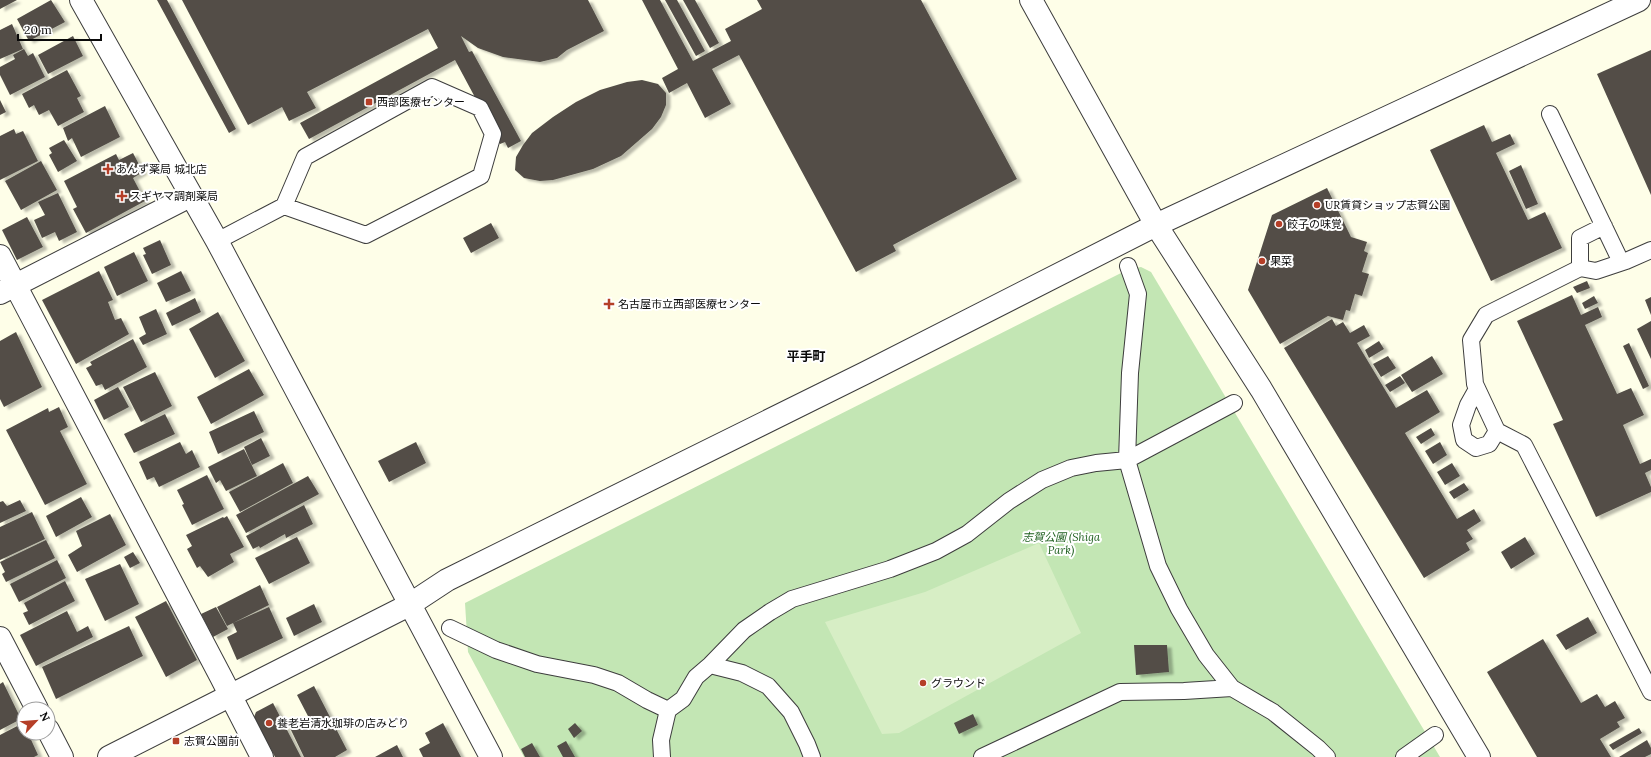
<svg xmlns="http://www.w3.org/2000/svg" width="1651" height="757" font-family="Lora,'Noto Sans JP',serif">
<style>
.green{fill:#c3e6b4}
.pitch{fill:#d7eec5}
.building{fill:#524e47;filter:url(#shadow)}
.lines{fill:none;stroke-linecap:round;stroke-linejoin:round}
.service-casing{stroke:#3d3d3d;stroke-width:18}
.minor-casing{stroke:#3d3d3d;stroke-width:24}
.tertiary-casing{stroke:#3d3d3d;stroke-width:24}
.service{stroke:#fff;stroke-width:16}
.minor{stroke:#fff;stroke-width:22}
.tertiary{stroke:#fff;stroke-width:22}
.poi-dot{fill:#b53f28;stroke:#fff;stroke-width:1.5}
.labels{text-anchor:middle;stroke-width:4;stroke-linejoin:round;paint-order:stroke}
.poi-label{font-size:11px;fill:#0a0a0a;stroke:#fff;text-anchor:start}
.park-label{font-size:11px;font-style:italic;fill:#1e5f1e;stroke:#fff}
.quarter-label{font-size:13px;font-weight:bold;fill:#0a0a0a;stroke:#fff}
</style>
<defs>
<filter id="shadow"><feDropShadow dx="4.5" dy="2.5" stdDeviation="1" flood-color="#0004"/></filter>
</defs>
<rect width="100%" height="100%" fill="#fefee8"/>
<path class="green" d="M1141,267L1151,272L1440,757H524L468,652L465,603L1129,269Z"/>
<path class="pitch" d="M1039,543L1081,633L899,733L882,734L825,622L925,592Z"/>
<path class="building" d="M0,0H17L0,9Z
M51,0L65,22L29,41L17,19Z
M157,0H167L236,129L229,133Z
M182,0H588L604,31L567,50L557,58L540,62L503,57L478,48L461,36L469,52L472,51L521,141L508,148L505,142L500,144L455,60L309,139L300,123L438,48L428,29L307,92L316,108L289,121L282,107L248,125Z
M642,0H660L693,61L731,41L725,29L762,9L757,0H921L1017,179L893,245L896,251L856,272L739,55L712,69L731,104L705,118L687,83L669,93L662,78L678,69Z
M665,0H677L705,51L696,56Z
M683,0H695L719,43L710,48Z
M12,24L23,49L0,59V30Z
M73,36L83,56L48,74L38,55Z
M24,49L28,56L33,53L45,77L10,95L0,75V67L15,59L13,55Z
M1651,50V195L1597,74Z
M67,70L81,96L77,98L84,112L58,126L49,110L39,115L34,105L29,108L22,94Z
M642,80L658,84L666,93V105L661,117L652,129L621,156L593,169L553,180L540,181L524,178L515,170L516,157L523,145L532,133L553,117L576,102L600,90L627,82Z
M0,100L6,112L0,115Z
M105,106L120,137L81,157L72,138L68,141L63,128Z
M1484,125L1492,142L1510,134L1515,144L1496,153L1528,220L1545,212L1562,248L1491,281L1430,150Z
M14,129L16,134L23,131L38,161L0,180V136Z
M64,140L77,161L58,172L49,155L52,153L49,148Z
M133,153L143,172L133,178L145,201L86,233L73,209L77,207L64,181L116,154L119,160Z
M41,161L57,190L21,210L5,181Z
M1521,165L1538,204L1526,209L1509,171Z
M1327,188L1351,237L1367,242L1364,251L1368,253L1362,272L1369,274L1362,296L1355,294L1350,311L1346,310L1343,320L1328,316L1280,344L1248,290L1272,215Z
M58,193L77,232L59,241L55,232L42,238L34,220L45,215L38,202Z
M27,217L43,247L17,260L2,230Z
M491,223L499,238L471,253L463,238Z
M160,240L171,265L152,274L143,255L146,254L143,248Z
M134,252L148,281L117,296L104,267Z
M99,271L113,300L108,302L115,320L121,318L129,334L76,364L42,300Z
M181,271L191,291L166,302L157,283Z
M1587,281L1590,288L1577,293L1573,287Z
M1572,295L1581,315L1598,307L1602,317L1585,325L1617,394L1631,388L1644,415L1623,425L1640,464L1651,459V470L1645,473L1651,487V492L1596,517L1553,424L1563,420L1517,321Z
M1594,296L1598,303L1585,309L1582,303Z
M1651,297V315L1645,300Z
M195,298L201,312L172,326L166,313Z
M156,309L167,334L143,345L139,338L146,334L139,317Z
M218,312L245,361L215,378L189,329Z
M1332,319L1336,326L1343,322L1350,333L1364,325L1370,336L1357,343L1396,408L1427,390L1440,412L1405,433L1457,519L1474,509L1481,521L1467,530L1473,539L1466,543L1470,550L1424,578L1284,348Z
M1651,321V359L1637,329Z
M16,332L42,387L4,407L0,399V341Z
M133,339L147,367L105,390L102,384L96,386L86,368L92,365L90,362Z
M1379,341L1384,349L1369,358L1365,350Z
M1629,343L1649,386L1643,389L1623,346Z
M1388,356L1396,368L1381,377L1373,364Z
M1432,356L1443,374L1412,392L1401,375Z
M249,369L264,395L211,424L197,397Z
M155,372L172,406L141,422L123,387Z
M1400,376L1405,383L1390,392L1385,385Z
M118,387L129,407L104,420L94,400Z
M59,407L68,427L60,431L87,484L45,505L6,430L48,408L49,412Z
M254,411L264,432L218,454L209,432Z
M165,414L175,434L134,453L124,434Z
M1431,428L1435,435L1421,444L1416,437Z
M261,438L270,456L252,465L244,447Z
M180,442L186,454L192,450L200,467L159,487L154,477L147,480L139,462Z
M416,442L426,463L389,482L378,461Z
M1440,442L1447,455L1433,464L1425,451Z
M244,449L257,476L226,491L220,480L216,483L208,467Z
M283,463L293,483L240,512L229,492Z
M1452,463L1460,476L1445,485L1437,472Z
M207,475L224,509L192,525L182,505L184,504L177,490Z
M308,476L319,494L246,533L236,515Z
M1464,483L1469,490L1454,499L1449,492Z
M81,497L92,517L56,537L46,516Z
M20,500L26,511L0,523V502L3,501L7,506Z
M304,505L313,524L286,538L285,534L260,548L259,546L253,549L246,536Z
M32,512L45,539L0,560V527Z
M110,514L126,545L77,572L68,555L82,546L76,531Z
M227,516L244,547L230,554L234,562L208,577L200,566L197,568L187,549L192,546L186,535L223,517L224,518Z
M297,537L310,563L269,584L255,558Z
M1525,537L1535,554L1511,569L1501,552Z
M46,540L55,558L6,582L2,574L5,572L0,562Z
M133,552L140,563L130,568L124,557Z
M57,560L66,578L19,602L10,584Z
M120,564L139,604L105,621L85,579Z
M65,581L75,601L29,625L23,613L28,611L24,603Z
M260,585L269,605L227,626L217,607Z
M166,601L197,660L166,677L135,617Z
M314,604L322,622L294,636L286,618Z
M216,607L228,629L213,637L201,614Z
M269,607L283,638L237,660L227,637L237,632L233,623Z
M67,611L77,632L88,626L93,637L36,666L20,635Z
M1588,617L1597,633L1566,650L1556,635Z
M129,626L143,656L56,699L42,667Z
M1543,639L1581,703L1597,694L1605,707L1615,701L1625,718L1617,722L1620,727L1600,739L1611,757H1537L1487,672Z
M1134,645H1167L1169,672L1136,675Z
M3,682L21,719L0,730V684Z
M314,686L347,750L335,757H304L290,728L309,718L297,695Z
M273,703L301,757H275L254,717L256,712Z
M973,714L978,725L959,734L954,723Z
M23,723L24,733H28L38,755L34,757H0V735Z
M443,723L461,757H423L419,749L430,743L425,733Z
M575,723L582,731L574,738L568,729Z
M1639,728L1642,733L1613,750L1609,745Z
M1647,740L1651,748V754L1645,757H1619Z
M566,741L575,757H563L557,746Z
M532,743L540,757H525L521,749Z
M397,745L403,757H375Z"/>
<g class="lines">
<g class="service-casing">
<path id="service" d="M1550,114L1621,262
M217,241L284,206L305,157L432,87L480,108L493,134L481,176L366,235L284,206
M1128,266L1138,294L1130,373L1127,460L1158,566L1179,609L1206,655L1232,688
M1580,268V238L1604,226
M1477,389L1468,405L1461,425L1464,440L1476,448L1489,444L1497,431L1475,384L1471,340L1486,315L1580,268L1596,271L1626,261L1651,250
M1497,431L1524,445L1651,692
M450,628L496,650L537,664L594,675L618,683L647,700L668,710
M710,665L742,673L768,686L791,712L807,744L812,757
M662,757L661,740L668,710L683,699L696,677L710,665L744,630L770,612L792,599L890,569L936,551L967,534L1009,501L1042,480L1071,468L1096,463L1127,460L1234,403
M982,757L1120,692L1184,691L1232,688L1273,712L1318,748L1327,757
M1404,757L1435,735"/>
</g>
<g class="minor-casing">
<path id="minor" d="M0,256L221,677L262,757
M0,293L190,196
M0,638L37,709
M48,730L62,757"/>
</g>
<g class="tertiary-casing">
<path id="tertiary" d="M81,0L217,241L491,757
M1031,0L1156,225L1261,389L1479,757
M109,757L409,605L447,580L865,373L1156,225L1639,0"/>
</g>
<use href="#service" class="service"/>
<use href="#minor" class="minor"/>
<use href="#tertiary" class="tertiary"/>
</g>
<g class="poi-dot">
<rect x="365" y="98" width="8" height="8" rx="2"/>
<path d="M106 163h4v4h4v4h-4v4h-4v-4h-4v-4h4z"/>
<path d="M120 190h4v4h4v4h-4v4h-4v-4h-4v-4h4z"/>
<circle cx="1317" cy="205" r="4"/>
<circle cx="1279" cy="224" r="4"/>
<circle cx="1262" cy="261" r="4"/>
<path d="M607 298h4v4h4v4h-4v4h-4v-4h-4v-4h4z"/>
<circle cx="923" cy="683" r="4"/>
<circle cx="269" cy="723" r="4"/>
<rect x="172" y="737" width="8" height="8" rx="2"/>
</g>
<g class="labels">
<g class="poi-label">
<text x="377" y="106">西部医療センター</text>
<text x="116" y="173">あんず薬局 城北店</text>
<text x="130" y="200">スギヤマ調剤薬局</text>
<text x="1325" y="209">UR賃貸ショップ志賀公園</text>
<text x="1287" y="228">餃子の味覚</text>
<text x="1270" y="265">果菜</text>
<text x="618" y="308">名古屋市立西部医療センター</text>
<text x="931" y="687">グラウンド</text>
<text x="277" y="727">養老岩清水珈琲の店みどり</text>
<text x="184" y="745">志賀公園前</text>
</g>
<g class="park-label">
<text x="1061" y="541">志賀公園 (Shiga<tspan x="1061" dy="13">Park)</tspan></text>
</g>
<g class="quarter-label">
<text x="806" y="361">平手町</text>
</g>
</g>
<g transform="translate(36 721) rotate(64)"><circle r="19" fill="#ffffff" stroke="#9d9d9d"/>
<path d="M0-3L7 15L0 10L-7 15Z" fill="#b53f28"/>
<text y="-6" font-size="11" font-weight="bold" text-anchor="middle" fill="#0a0a0a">N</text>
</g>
<path d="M18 34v6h83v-6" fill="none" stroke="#0a0a0a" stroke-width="2"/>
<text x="24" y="34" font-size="12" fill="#0a0a0a" stroke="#ffffff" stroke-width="3" paint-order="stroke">20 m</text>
</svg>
